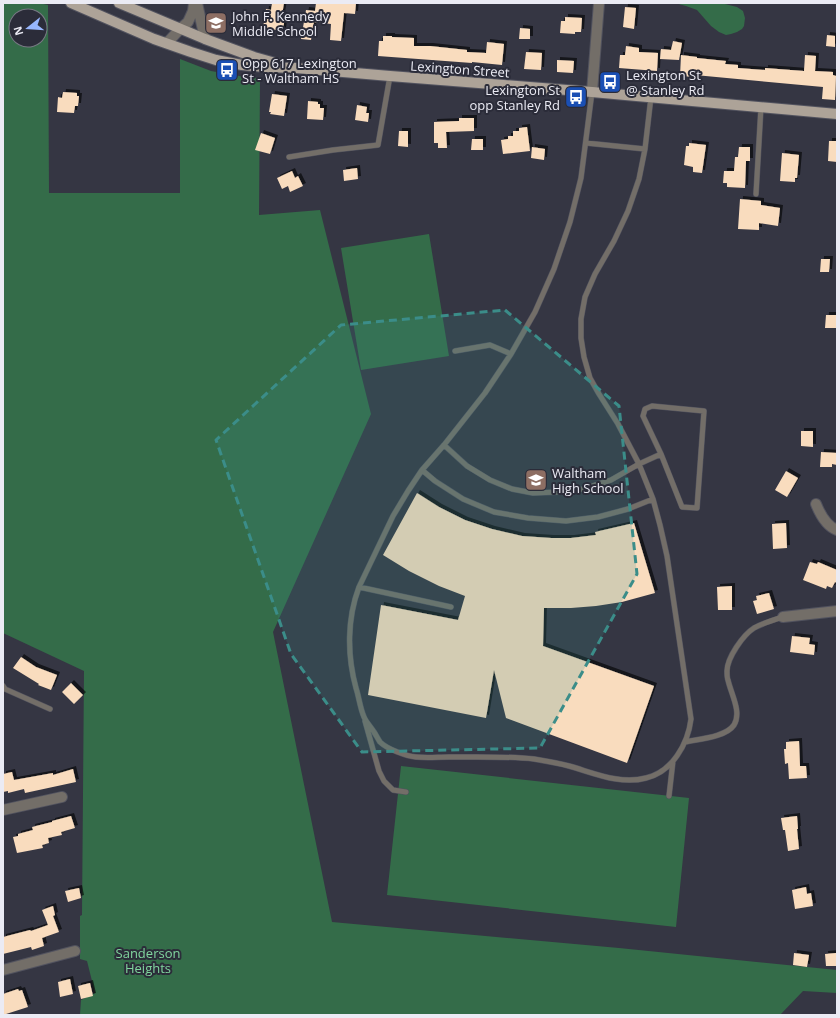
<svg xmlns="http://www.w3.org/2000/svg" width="840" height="1018" font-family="'Open Sans',sans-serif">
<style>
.green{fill:#346c49;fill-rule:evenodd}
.building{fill:#f9dcbe;filter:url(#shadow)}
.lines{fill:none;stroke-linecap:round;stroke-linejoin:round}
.lane-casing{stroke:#52535f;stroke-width:6}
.street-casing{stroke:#52535f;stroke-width:12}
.primary-casing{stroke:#52535f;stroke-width:12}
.lane{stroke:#736e68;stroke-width:5}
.street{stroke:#736e68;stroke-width:10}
.primary{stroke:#ada398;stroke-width:10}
.marked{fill:#3b8d89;fill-opacity:0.2;stroke:#3b8d89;stroke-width:3;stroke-dasharray:8 5;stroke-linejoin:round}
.labels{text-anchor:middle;stroke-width:4;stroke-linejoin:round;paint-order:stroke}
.poi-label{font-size:13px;fill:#ebebf4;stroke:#2b2c39;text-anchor:start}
.street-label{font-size:13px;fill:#ebebf4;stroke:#2b2c39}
.park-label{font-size:13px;fill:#80d59e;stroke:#2b2c39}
</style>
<defs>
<filter id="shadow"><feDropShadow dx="3" dy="-3" stdDeviation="0" flood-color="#0009"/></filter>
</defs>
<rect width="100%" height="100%" fill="#353643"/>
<path class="green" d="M3,3H39L48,5L49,193H180V59L211,71L245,77L260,78L259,215L320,210L371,414L273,632L332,922L619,948L837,970V993L803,991L780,1015H80L81,1000L95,993L87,961L80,959V916L82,915L84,671L3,633ZM16,16H40V40H16Z
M675,3H721L737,7L743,11L745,18L744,26L742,29L737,32L731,34L726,35L719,32L711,26L697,10L686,6Z
M429,234L449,356L361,370L341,248Z
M401,766L689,798L676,927L387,895Z"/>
<path class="building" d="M272,3H284L282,15H285L283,31L263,28L266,9L271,10Z
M316,3H356L355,14L344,13L341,41L330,40L331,24L314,22L311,40L301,39L306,10L315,11Z
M625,7L636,8L634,29L623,27Z
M565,17L582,18L581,32H575V34L560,33L561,21H565Z
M520,28L530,29V39H519Z
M827,35L835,36V47L826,46Z
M383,36H392V37L414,38V46H430L467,50V52L486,53L487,42L504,44L502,65L472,62V63L378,56L379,41H383Z
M673,41L682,43L679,60L660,59L661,49L671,50Z
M626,46L639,48V52L658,53L657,71L619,68L620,55H625Z
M526,52L542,53L541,70L524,69Z
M681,55L697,57V58L726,61L725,64L738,65V68L765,70V68L804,71L805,55L816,56L815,71L833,72V75L836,76L835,100L822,99L823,87L695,75V77L680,76Z
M557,60L574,61L573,73L557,72Z
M63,92L77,93V96H79L78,106H75L74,113L57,112L58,97L62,98Z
M272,94L287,96L284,116L270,114L271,112H269Z
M308,101L318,102V104H320V108H324L323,120L307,119Z
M357,105L367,107L366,113H369L368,122L355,120Z
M459,118H474V131L446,132L447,148H438V143H434V122L459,121Z
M527,127L530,151L503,154L501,140L508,139V136H513V131H519V128Z
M399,131H408V147L398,146Z
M261,133L275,138L270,154L255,150Z
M472,139H483V150H471Z
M829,141H837V162L828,161Z
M689,143L706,145L702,173L693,172V167L684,165L686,146H689Z
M532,147L545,149L544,160L531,158Z
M739,147H750V161H746L745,188L727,187V183H723L724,171H734L735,157H738Z
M782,153L799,155L797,178H795V182L780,181Z
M357,168L358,179L344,181L343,170Z
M292,171L295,178L298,176L303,186L290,192L288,186L282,189L277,178Z
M740,199L761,201V205L780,208L778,226L759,223V230L738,229Z
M821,259H830L829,272H820Z
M826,315H837V328H825Z
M801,431H813V447L801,446Z
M821,452L837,453V465L832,464V467H820Z
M786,471L798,478L787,497L775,490Z
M417,493L439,507L465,520L492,529L522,536L551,538H571L596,535L595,532L634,523L655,593L622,602L596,606L571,608H544L543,646L654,686L627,763L506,718L494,670L486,718L368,695L381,605L458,620L465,596L439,586L409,571L383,555Z
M786,523L787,548L773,549L772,524Z
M810,562L817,564L818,562L837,570V583L835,582L832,588L827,586L826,589L803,580Z
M732,586V610H718L717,587Z
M769,593L774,609L757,614L753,601L757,600L756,596Z
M792,636L810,638L809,644L815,645L814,655L790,652Z
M21,657L36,667L57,675L51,690L38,685L39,684L13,668Z
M71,683L83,695L74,704L62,692Z
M799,741L800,766H806L807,778L789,779L788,763L785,764L784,749H786V742Z
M73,769L76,782L25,793L24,789L8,793V791L3,792V774L12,772L14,780L53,773V775Z
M71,816L75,828L61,832L62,835L48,838L49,843L42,845L43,848L17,853L13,837L18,836V834L33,830L32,827L52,822V821Z
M797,816L798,829H797L799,849L788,851L785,830H783L781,818Z
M806,887L807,894L811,893L813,906L795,909L792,890Z
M79,888L81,898L68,902L65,891Z
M53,906L55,915L53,916L59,932L42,938L44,946L32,950L31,947L3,954V937L30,930L31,931L48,925L42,910Z
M794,953L809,955L807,967L793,965Z
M836,953L837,966H826L825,954Z
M70,979L73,994L60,997L58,982Z
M90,983L93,996L81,999L78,986Z
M18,989L19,991L22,990L28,1007L3,1015V994Z"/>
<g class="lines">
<g class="lane-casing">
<path id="lane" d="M592,92L581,178L570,222L554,269L535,312L511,354L485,393L444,445L422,470L408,491L393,516L359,587C347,619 347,655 356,688C359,697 360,708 364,717C366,722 371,727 374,732C376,735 378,739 380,742C387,749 406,756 416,757C427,758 438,757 449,757C477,757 506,756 534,759C546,761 558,763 569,766C594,773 620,785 646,778C672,772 688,744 691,719L667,556L660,525L653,499L639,464L618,424L599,394L590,378L584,357L581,338V319L585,297L595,274L614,241L628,211L639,179L645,149L651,97
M586,143L645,149
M289,157L333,150L378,145L390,76
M756,194L761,107
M455,351L490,345L511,354
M444,445L467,466L490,480L512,489L533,493L559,492L583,489L611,480L639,464L661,454L682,507L697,508L704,411L652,406L645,409L643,416L661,454
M422,470L435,481L463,499L494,512L528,518L566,521L598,517L628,509L653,499
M359,587L451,607
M3,686L5,689L50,709
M365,721L379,771L384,781L393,790L406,792
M685,742C699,739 726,737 734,725C742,712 731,694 728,680C727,678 727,674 727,671C727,658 743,635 754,628C763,623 773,620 783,617
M669,796L673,761"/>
</g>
<g class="street-casing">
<path id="street" d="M197,3L205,39
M167,43L180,29L188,22L193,11L194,3
M592,92L599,3
M816,504C820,514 826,526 837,530
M783,617L837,611
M3,810L62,797
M3,970L75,951"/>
</g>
<g class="primary-casing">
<path id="primary" d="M71,3L154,39L191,52L216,60L242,65L264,67L296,68L390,76L592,92L837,114
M119,3L205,39L254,57L279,64"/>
</g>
<use href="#lane" class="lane"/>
<use href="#street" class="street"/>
<use href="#primary" class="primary"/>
</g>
<path class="marked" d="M505,310L619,406L637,574L540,748L362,752L291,654L216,440L341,325Z"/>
<defs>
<g id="school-square" transform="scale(1.15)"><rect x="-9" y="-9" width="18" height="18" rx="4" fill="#8d6e63" stroke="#2b2c39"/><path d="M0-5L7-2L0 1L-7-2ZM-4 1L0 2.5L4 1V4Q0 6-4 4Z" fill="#fff"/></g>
<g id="bus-square" transform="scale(1.15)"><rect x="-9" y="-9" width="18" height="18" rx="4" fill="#1a4fb4" stroke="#2b2c39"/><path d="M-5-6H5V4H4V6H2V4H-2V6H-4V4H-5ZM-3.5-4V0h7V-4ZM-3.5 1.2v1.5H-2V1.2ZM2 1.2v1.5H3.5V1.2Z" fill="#fff"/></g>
</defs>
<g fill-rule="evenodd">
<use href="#school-square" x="216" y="23"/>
<use href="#bus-square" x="227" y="70"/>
<use href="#bus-square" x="610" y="82"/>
<use href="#bus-square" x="576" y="97"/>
<use href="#school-square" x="536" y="480"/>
</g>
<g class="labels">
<g class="poi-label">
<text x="232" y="21">John F. Kennedy<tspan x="232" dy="15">Middle School</tspan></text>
<text x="242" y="68">Opp 617 Lexington<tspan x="242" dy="15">St - Waltham HS</tspan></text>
<text x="626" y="80">Lexington St<tspan x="626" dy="15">@ Stanley Rd</tspan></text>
<text x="560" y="95" text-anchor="end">Lexington St<tspan x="560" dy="15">opp Stanley Rd</tspan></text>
<text x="552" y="478">Waltham<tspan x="552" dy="15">High School</tspan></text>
</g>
<g class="street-label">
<text transform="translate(460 69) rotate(4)" y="5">Lexington Street</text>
</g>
<g class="park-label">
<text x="148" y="958">Sanderson<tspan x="148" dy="15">Heights</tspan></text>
</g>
</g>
<rect width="840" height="1018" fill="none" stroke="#ebebf4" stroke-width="8"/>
<g transform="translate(28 28) rotate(253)"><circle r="19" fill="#2b2c39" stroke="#787884"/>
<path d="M0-3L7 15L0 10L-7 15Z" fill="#97b6fd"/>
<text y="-6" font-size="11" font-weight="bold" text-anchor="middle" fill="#ebebf4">N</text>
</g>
</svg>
